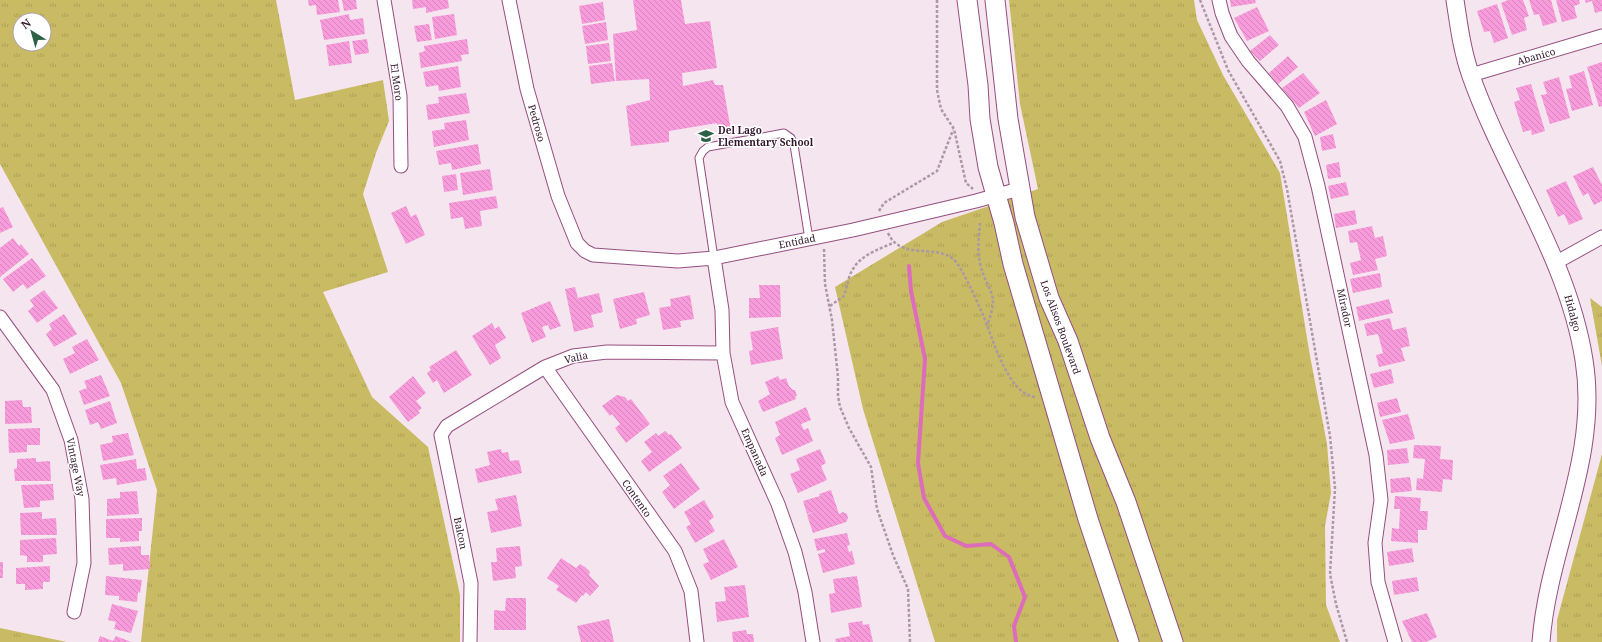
<svg xmlns="http://www.w3.org/2000/svg" width="1602" height="642" font-family="'Noto Serif',serif">
<style>
.grass{fill:url(#grass-tufts);fill-rule:evenodd}
.lines{fill:none;stroke-linecap:round;stroke-linejoin:round}
.stream{stroke:#de6cbc;stroke-width:4}
.building{fill:url(#building-back-hatch)}
.service-casing{stroke:#944f7f;stroke-width:9}
.minor-casing{stroke:#944f7f;stroke-width:15}
.tertiary-casing{stroke:#944f7f;stroke-width:19}
.secondary-casing{stroke:#944f7f;stroke-width:21}
.path{stroke:#ac98a5;stroke-width:2.5;stroke-dasharray:3 2;stroke-linecap:butt}
.service{stroke:#fff;stroke-width:7}
.minor{stroke:#fff;stroke-width:13}
.tertiary{stroke:#fff;stroke-width:17}
.secondary{stroke:#fff;stroke-width:19}
.labels{text-anchor:middle;stroke-width:3;stroke-linejoin:round;paint-order:stroke}
.street-label{font-size:10px;fill:#311529;stroke:#fff}
.poi-label{font-size:10px;font-weight:bold;fill:#311529;stroke:#fff;text-anchor:start}
</style>
<defs>
<pattern id="grass-tufts" width="24" height="20" patternUnits="userSpaceOnUse"><rect width="24" height="20" fill="#c9bb63"/><path d="M3 7l-1-3M5 7V3M7 7l1-3M15 17l-1-3M17 17v-4M19 17l1-3" fill="none" stroke="#ada056"/></pattern>
<pattern id="building-back-hatch" width="6" height="6" patternUnits="userSpaceOnUse"><rect width="6" height="6" fill="#f89bda"/><path d="M-1 5l2 2M0 0l6 6M5-1l2 2" fill="none" stroke="#d585bb"/></pattern>
</defs>
<rect width="100%" height="100%" fill="#f5e5ef"/>
<path class="grass" d="M0,0H276L295,100L383,80L389,121L376,153L363,194L388,272L323,292L372,397L428,447L460,595V642H141L157,490L121,383L0,164ZM20,20H44V44H20Z
M1009,0H1194L1197,20L1223,75L1280,173L1310,356L1327,444L1331,493L1325,526L1326,605L1340,642H935L863,409L835,287L942,222L1038,189L1020,104Z
M1590,298L1602,307V366Z
M1602,454V642H1557V620Z
M0,628L67,642H0Z"/>
<g class="lines">
<path class="stream" d="M909,266L911,291L925,359L918,463L924,498L945,536L966,546L991,544L1009,557L1025,597L1014,626L1016,642"/>
</g>
<path class="building" d="M308,0H338L340,12L317,15L316,5L309,6Z
M342,0H356L357,9L344,11Z
M412,0H448L449,8L426,13V7L413,9Z
M633,0H681L685,24L710,21L717,68L682,73L683,86L713,80L715,85H723L731,131L719,134L717,123L669,131V142L631,146L626,106L650,100L649,79L616,81L613,34L637,30Z
M1230,0H1255L1256,3L1231,7Z
M1508,0H1523L1529,16L1524,18L1527,30L1512,35L1501,3Z
M1529,0H1551L1557,22L1543,26L1539,14L1534,15Z
M1556,0H1579L1580,4L1574,6L1577,18L1562,22Z
M1585,0H1602V11L1595,13L1592,1L1586,3Z
M603,2L605,20L582,24L579,6Z
M1497,4L1508,38L1494,43L1490,31L1484,32L1477,11Z
M1257,7L1269,31L1247,41L1234,18Z
M349,14L350,20L363,18L365,34L324,40L320,20Z
M454,14L457,35L435,39L432,17Z
M606,22L608,40L585,44L582,26Z
M429,24L432,40L417,42L414,26Z
M1270,35L1279,45L1260,61L1250,51Z
M367,39L369,53L355,55L352,41Z
M467,39L469,54L461,55L462,61L421,68L419,53L425,51L424,46Z
M349,41L352,63L329,66L326,45Z
M609,43L611,61L588,64L586,46Z
M1288,56L1298,67L1278,84L1269,73Z
M1602,62V106L1599,107L1587,67Z
M612,63L615,81L591,84L589,66Z
M458,66L461,87L439,91L438,85L426,87L423,72Z
M1584,71L1593,105L1572,111L1566,89L1572,88L1569,76Z
M1303,73L1320,93L1299,108L1282,88Z
M1559,77L1570,118L1550,124L1541,95L1547,94L1543,82Z
M1531,84L1545,131L1532,135L1531,130L1523,132L1514,102L1520,100L1516,88Z
M466,93L470,113L428,120L426,105L439,103L438,97Z
M1326,100L1337,124L1315,136L1304,112Z
M466,120L469,140L434,147L432,131L445,129L444,123Z
M1333,134L1336,148L1322,151L1320,137Z
M478,144L481,164L452,170L451,163L439,165L436,151Z
M1339,162L1341,177L1328,179L1326,165Z
M1593,167L1602,185V201L1594,205L1588,193L1583,196L1573,176Z
M490,169L493,190L463,195L460,173Z
M456,174L458,190L444,192L442,176Z
M1566,181L1583,219L1569,225L1564,214L1558,217L1546,190Z
M1346,182L1349,195L1331,199L1328,186Z
M496,196L498,208L480,211L482,226L465,229L463,217L451,219L449,203Z
M406,206L411,217L416,214L425,235L406,244L391,213Z
M3,207L13,227L0,233V208Z
M1355,210L1357,224L1336,228L1334,214Z
M1372,226L1375,238L1383,236L1387,256L1375,259L1378,270L1353,275L1350,263L1361,260L1357,242L1350,243L1348,231Z
M13,238L19,246L21,244L29,254L0,277V248Z
M32,258L46,276L27,289L23,284L13,292L3,279Z
M1380,273L1382,287L1353,293L1350,279Z
M759,285H780L781,317L749,318V298H760Z
M575,287L578,298L599,293L603,312L591,315L594,327L574,332L565,289Z
M44,290L58,308L37,323L28,311L34,306L30,300Z
M644,292L650,315L636,319L637,324L620,329L613,299Z
M690,295L694,319L680,321L681,327L663,330L659,308L671,306L670,299Z
M1389,299L1393,313L1359,321L1356,307Z
M550,301L561,326L550,330L548,325L542,327L546,337L532,343L521,313Z
M64,314L77,334L54,347L46,334L52,329L49,324Z
M1390,318L1393,330L1406,327L1410,346L1401,348L1405,361L1379,367L1376,355L1383,353L1378,334L1367,336L1364,324Z
M492,323L495,329L499,326L506,338L495,345L501,358L490,365L472,336Z
M778,327L783,359L751,365L749,351L753,350L750,332Z
M87,339L99,360L70,374L63,359L75,353L72,347Z
M456,350L472,375L444,393L437,380L433,383L427,373L431,370L429,367Z
M1391,369L1394,383L1374,388L1370,374Z
M101,375L110,396L84,405L79,391L87,388L84,381Z
M413,376L426,393L416,401L422,408L418,411L420,413L408,422L389,397Z
M778,376L780,380L786,378L789,386L793,390H795L797,396L795,397L796,399L763,412L758,401L770,394L765,382Z
M617,395L625,397L628,401L631,399L650,424L626,443L615,428L620,424L612,414L610,416L602,406Z
M1397,398L1401,412L1380,417L1377,403Z
M22,400L23,407H31L32,423L5,424V401Z
M110,401L117,423L101,429L98,422L90,425L85,410Z
M806,407L811,420L801,424L804,430L808,428L813,441L782,455L775,438L780,435L775,422Z
M1408,414L1415,439L1390,444L1382,420Z
M40,428V445H27V452L9,453L8,429Z
M665,431L669,435L671,434L682,448L649,472L641,461L652,452L644,442L656,433L658,436Z
M128,433L134,455L103,461L100,445L113,442L112,436Z
M1414,445L1441,446L1440,459L1453,460L1452,480L1443,479L1442,492L1416,490L1417,478L1423,479L1425,459L1413,458Z
M1407,448L1409,463L1388,465L1387,450Z
M501,449L502,453L508,452L510,461L519,460L522,473L478,483L475,469L490,465L487,452Z
M820,449L826,463L821,466L827,480L798,493L790,474L800,470L796,459Z
M36,458V462L50,461L51,481H15L14,469L17,468V459Z
M136,459L137,469L145,468L147,480L117,485L116,478L103,480L100,465Z
M681,463L700,489L674,509L662,492L670,485L663,476Z
M1410,477L1412,491L1391,493L1390,479Z
M53,484L54,500L40,501V507L24,508L21,485Z
M831,490L839,514L843,512L847,514L848,518L846,522L813,533L807,515L813,512L807,514L803,501L820,496L819,494Z
M137,491L139,514L107,516V499L120,498V492Z
M516,495L522,526L491,533L487,512L498,510L495,499Z
M1395,496L1421,498L1420,511H1428L1427,530H1418V543L1391,541L1392,528L1399,529L1400,509H1394Z
M704,500L714,517L709,521L715,531L695,543L686,527L691,524L684,512Z
M42,512V519L56,518L57,535H21L20,513Z
M142,518V531H139V541L120,542V538H106V519Z
M847,533L850,545L847,546L849,552L852,551L855,564L823,573L818,554L825,552V549L817,551L814,539Z
M56,538L57,554L43,555V562H27V556L20,555V540Z
M724,539L738,567L711,580L703,564L709,562L703,549Z
M141,546V555H149L150,569L123,571V564L109,565L108,548Z
M520,546L522,566L515,567L516,578L493,581L491,562H497L496,548Z
M1412,548L1414,562L1389,566L1387,552Z
M561,558L576,568L580,564L585,567L590,572L589,575L599,586L590,596L586,592L583,596L582,595L576,603L556,590L559,586L547,578Z
M0,562H3V578H0Z
M50,566V582H43V589L25,590V584H16V568Z
M106,576L142,580L140,593L138,592L137,602L119,600V596L105,595Z
M857,576L862,607L831,613L829,594L835,593L833,579Z
M1417,577L1419,591L1394,595L1392,581Z
M745,585L749,617L717,622L715,602L726,601L724,587Z
M506,598H526V630H494V610L505,611Z
M112,604L138,611L131,633L114,629L116,622L108,620Z
M1427,613L1437,637L1426,642H1412L1402,621Z
M609,619L614,642H581L577,626Z
M862,621L863,625L869,624L873,642H836L835,639L850,636L848,623Z
M746,630L747,634H753L754,642H733L732,632Z
M100,636L113,641L116,636L131,642H98Z"/>
<g class="lines">
<g class="service-casing">
<path id="service" d="M714,258L699,158L703,151L708,147L784,133L791,138L794,145L809,239"/>
</g>
<g class="minor-casing">
<path id="minor" d="M384,0L400,96L401,166
M509,0L527,89L558,196L577,243L585,251L593,255L678,261L714,258L853,230L976,201L1019,189
M1219,0L1222,13L1231,36L1248,61L1287,106L1305,137L1318,186L1376,455L1381,500L1375,543L1378,582L1395,642
M1471,75L1602,36
M714,258L722,310L723,353L732,402L778,504L795,552L805,592L813,642
M1555,263L1602,237
M0,317L53,390L71,440L82,499L84,563L74,612
M545,367L675,551L691,591L697,642
M470,642L471,583L441,435L447,426L545,367L573,356L607,352L723,353"/>
</g>
<g class="tertiary-casing">
<path id="tertiary" d="M1455,0C1459,26 1462,51 1471,76C1505,172 1568,258 1584,360C1600,458 1548,547 1541,642"/>
</g>
<g class="secondary-casing">
<path id="secondary" d="M967,0L978,85L980,119L988,167L1004,223L1013,264L1088,519L1129,642
M995,0L1008,119L1025,217L1049,298L1068,341L1100,438L1126,502L1173,642"/>
</g>
<path class="path" d="M937,0V90L941,109L954,129L966,183L973,189
M1200,0L1228,70L1280,161L1287,189L1330,436L1335,488L1330,574L1336,604L1347,642
M879,211L884,203L937,171L953,130
M980,223C979,236 977,250 980,263C987,294 1001,291 987,325
M888,233C902,264 943,239 959,266C968,281 976,299 983,315C992,336 1008,396 1036,397
M824,249L825,284L832,320L838,377V396L840,407L849,428L871,467L877,509L893,555L908,589L910,642
M830,306L844,296C847,288 848,276 853,269C861,255 879,249 893,243"/>
<use href="#service" class="service"/>
<use href="#minor" class="minor"/>
<use href="#tertiary" class="tertiary"/>
<use href="#secondary" class="secondary"/>
</g>
<defs>
<g id="school-bare" transform="scale(1.2)"><path d="M0-5L7-2L0 1L-7-2ZM-4 1L0 2.5L4 1V4Q0 6-4 4Z" fill="#2d6248" stroke="#fff" stroke-width="2.5" paint-order="stroke"/></g>
</defs>
<g fill-rule="evenodd">
<use href="#school-bare" x="706" y="136"/>
</g>
<g class="labels">
<g class="street-label">
<text transform="translate(1536 56) rotate(-16)" y="4">Abanico</text>
<text transform="translate(397 82) rotate(82)" y="4">El Moro</text>
<text transform="translate(537 123) rotate(74)" y="4">Pedroso</text>
<text transform="translate(797 241) rotate(-11)" y="4">Entidad</text>
<text transform="translate(1345 308) rotate(78)" y="4">Mirador</text>
<text transform="translate(1573 313) rotate(75)" y="4">Hidalgo</text>
<text transform="translate(1061 327) rotate(70)" y="4">Los Alisos Boulevard</text>
<text transform="translate(576 357) rotate(-12)" y="4">Valia</text>
<text transform="translate(755 452) rotate(66)" y="4">Empanada</text>
<text transform="translate(76 467) rotate(79)" y="4">Vintage Way</text>
<text transform="translate(637 498) rotate(55)" y="4">Contento</text>
<text transform="translate(461 533) rotate(78)" y="4">Balcon</text>
</g>
<g class="poi-label">
<text x="718" y="134">Del Lago<tspan x="718" dy="12">Elementary School</tspan></text>
</g>
</g>
<g transform="translate(32 32) rotate(323)"><circle r="19" fill="#ffffff" stroke="#ada1a9"/>
<path d="M0-3L7 15L0 10L-7 15Z" fill="#2d6248"/>
<text y="-6" font-size="11" font-weight="bold" text-anchor="middle" fill="#311529">N</text>
</g>
</svg>
